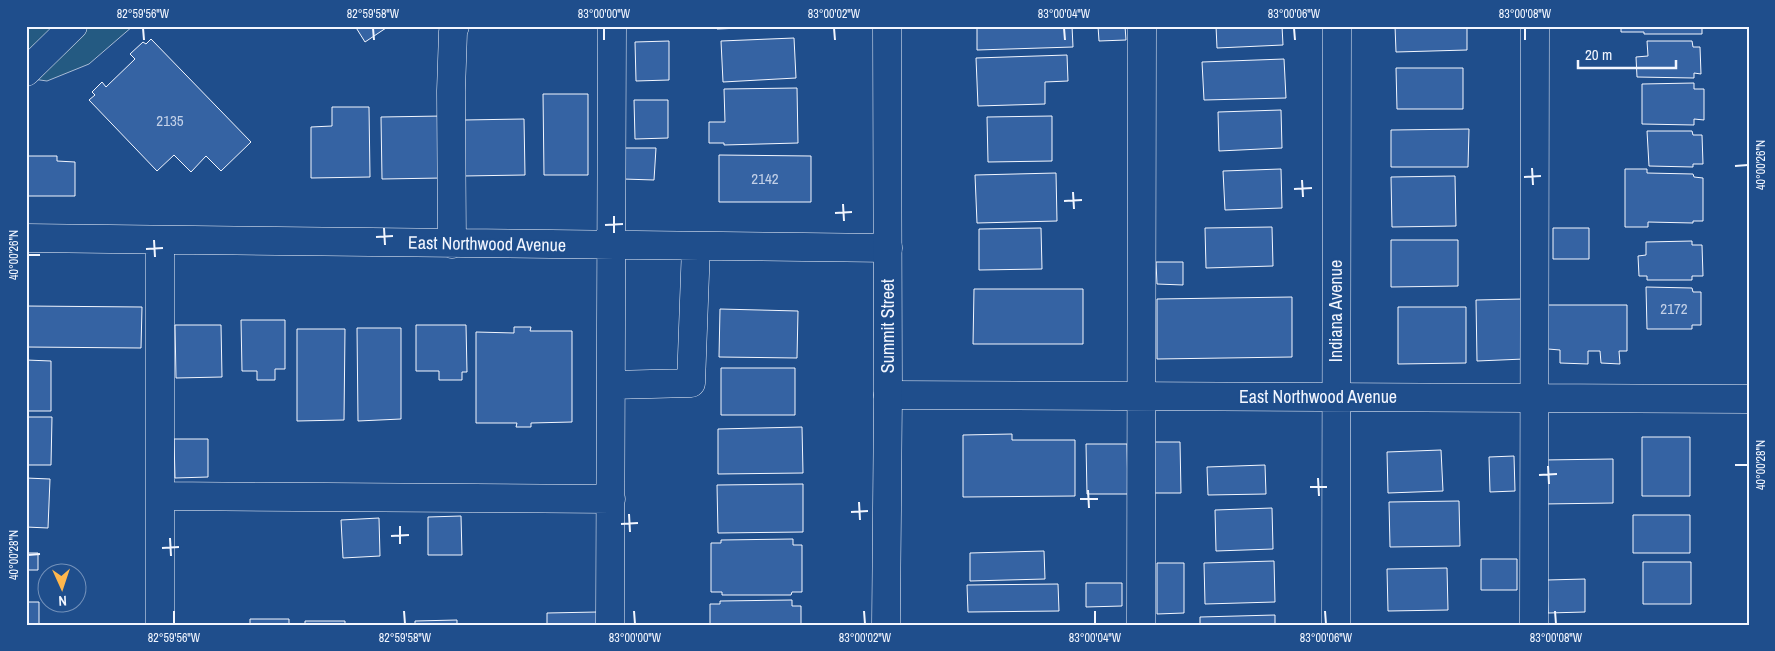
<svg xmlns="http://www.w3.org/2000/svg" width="1775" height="651" font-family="'Archivo Narrow',sans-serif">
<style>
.green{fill:#245a82;stroke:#a8bbd7}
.building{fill:#3563a3;stroke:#f2f6ff}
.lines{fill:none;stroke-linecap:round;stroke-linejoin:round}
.minor-casing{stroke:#f2f6ff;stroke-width:29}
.major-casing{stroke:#f2f6ff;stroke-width:29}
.minor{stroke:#1f4e8c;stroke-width:28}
.major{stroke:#1f4e8c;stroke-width:28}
.ticks{fill:none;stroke:#f2f6ff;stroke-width:2}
.labels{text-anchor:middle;stroke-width:4;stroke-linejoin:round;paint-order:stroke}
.number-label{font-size:15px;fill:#c3d1e8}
.street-label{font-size:18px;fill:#f2f6ff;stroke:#1f4e8c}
.neatline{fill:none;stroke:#f2f6ff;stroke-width:2}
.ticks-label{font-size:12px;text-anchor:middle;fill:#f2f6ff}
</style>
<rect width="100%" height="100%" fill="#1f4e8c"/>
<path class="green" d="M26,26H133L89,64L47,81L26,78Z"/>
<path class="building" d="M355,26H389L365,42Z
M717,26H790L717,29Z
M977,26H1072L1073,47L977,50Z
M1098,26H1125L1126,40L1099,41Z
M1216,26H1282L1283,45L1217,48Z
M1395,26H1467V50L1396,52Z
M1621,26H1702V34H1644V32H1621Z
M794,38L796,78L723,82L721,41Z
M151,39L251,142L221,171L206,156L191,172L174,155L157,171L89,100L95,95L92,92L102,82L106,87L135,59L130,54L143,42L146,44Z
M669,41V80L636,81L635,42Z
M1647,41H1692L1693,47H1700L1701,74L1694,73V78L1637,77L1636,57L1648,56Z
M1067,55L1068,81L1045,82V104L978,106L976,58Z
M1284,59L1286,98L1204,100L1202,62Z
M1396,68H1463V109H1397Z
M1694,83V89H1704V120L1694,119V125L1642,124V84Z
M797,88L798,143L724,145V143H709V122H725L724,89Z
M543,94H588V175H544Z
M634,100H668V138L635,139Z
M332,107H369L370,177L311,178V127L332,126Z
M1281,110L1282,148L1219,151L1218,112Z
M442,116V178L382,179L381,117Z
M1052,116V161L988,162L987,117Z
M524,119L525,175L463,176V120Z
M1469,129L1468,167H1391V130Z
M1647,131H1692L1693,135H1702L1703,164H1693V167L1649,166Z
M624,148H656L654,180L623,179Z
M719,155L811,156V202H719Z
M26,156H57V161L75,162V196H26Z
M1281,169L1282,208L1225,210L1223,171Z
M1625,169H1647V173L1693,174L1694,177L1703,178V221H1693V223L1648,222V227H1625Z
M1056,173L1057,221L977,223L975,175Z
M1455,176L1456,226L1392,227L1391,177Z
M1272,227L1273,266L1206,268L1205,228Z
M1041,228L1042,269L979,270V229Z
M1553,228H1589V259H1553Z
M1391,240H1458V286L1391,287Z
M1692,241V245H1702L1703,276H1692V280H1647V276H1639L1638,256L1646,255V242Z
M1156,262H1183V285L1157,284Z
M1646,287L1692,288L1693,292H1701V325H1692V329H1647Z
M974,289H1083V344H973Z
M1292,297V357L1157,359V299Z
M1523,299L1524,359L1477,361L1476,300Z
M1547,305H1627V351H1619L1620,364L1601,363L1600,351H1588V364L1560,363V350L1548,349Z
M26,306L142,307L141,348L26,347Z
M1398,307H1466V363L1398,364Z
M720,309L798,311L797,358L719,357Z
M241,320H285V369H275V380H257V371H242Z
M175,325H221L222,377L176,378Z
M416,325H466L467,372H462V380H439V371H416Z
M514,327H531L530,331H572V422L531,423V427H516L517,423H476V332L514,333Z
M357,328H401V419L358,421Z
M297,329H345L344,420L297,421Z
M26,360L51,361V411H26Z
M721,368H795V415H721Z
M26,417H52L51,465H26Z
M802,427L803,473L718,474V429Z
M1012,434V440H1075V496L963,497V435Z
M1642,437H1690V496H1642Z
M174,439H208V477L175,478Z
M1154,442H1180L1181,493H1154Z
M1086,444H1127L1128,494H1087Z
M1441,450L1443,491L1388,493L1387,452Z
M1514,456L1515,491L1490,492L1489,457Z
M1613,459V503L1543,504L1542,460Z
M1265,465L1266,494L1208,495L1207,467Z
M26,478L50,479L48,528L26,527Z
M803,484V532L718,533L717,485Z
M1459,501L1460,546L1390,547L1389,502Z
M1272,508L1273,549L1216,551L1215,510Z
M1633,515H1690V553H1633Z
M461,516L462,555H428V517Z
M379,518L380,556L343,558L341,520Z
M793,539V545H802V592H792L791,595H722V592H711V543H721V540Z
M1044,551L1045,579L970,581V553Z
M26,553H38V570H28V590H26Z
M1481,559H1517V590H1481Z
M1274,561L1275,602L1205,604L1204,563Z
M1643,562H1691V604H1643Z
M1157,563H1184V613L1157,614Z
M1447,568L1448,610L1388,611L1387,569Z
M1585,579V612L1548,613L1547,580Z
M1086,583H1122V606L1086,607Z
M1058,584L1059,611L968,612L967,585Z
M792,600V606H801V625H710V604H720V601Z
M26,602H39V625H26Z
M597,612V625H547V613Z
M1275,615V625H1200V617Z
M250,619H289V625H250Z
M457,620V625H415V621Z
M305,621H345V625H305Z"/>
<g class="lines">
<g class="minor-casing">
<path id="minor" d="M26,72L73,26
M26,238L888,248
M452,244L451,91L453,32L455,26
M611,385L691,383L696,246
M888,395L1749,399
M160,496L611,499
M160,625V240
M610,625L612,26
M1141,625L1142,26
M1336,625L1337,26
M1534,625L1535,26"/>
</g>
<g class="major-casing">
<path id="major" d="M886,625L888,395L887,26"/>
</g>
<use href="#minor" class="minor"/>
<use href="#major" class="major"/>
</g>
<path class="ticks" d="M143,28L144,40M373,28L374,40M604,28V40M834,28L835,40M1064,28L1065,40M1294,28L1295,40M1525,28V40M1735,166L1748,165M1532,168L1533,185M1524,177L1541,176M1302,180L1303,197M1294,189L1312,188M1073,192L1074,209M1064,201L1082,200M843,204L844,221M835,213L852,212M614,216V233M605,225L623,224M384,228L385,245M376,237L393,236M154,240L155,257M146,249L163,248M28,255H40M1735,465H1748M1548,466L1549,484M1539,475L1557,474M1318,478L1319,496M1310,487H1327M1088,490L1089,508M1080,499H1098M859,502L860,520M851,512L868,511M629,514L630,532M621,524L638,523M400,526V544M391,536L409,535M170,538L171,556M162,548L179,547M28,555L40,554M174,611V624M404,611L405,624M634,611L635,624M864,611L865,624M1095,611V624M1325,611L1326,624M1555,611L1556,624"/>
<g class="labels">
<g class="number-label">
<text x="170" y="126">2135</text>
<text x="765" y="184">2142</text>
<text x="1674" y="314">2172</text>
</g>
<g class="street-label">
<text transform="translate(487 244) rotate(1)" y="6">East Northwood Avenue</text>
<text transform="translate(1336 311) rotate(-90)" y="6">Indiana Avenue</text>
<text transform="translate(888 326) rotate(-90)" y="6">Summit Street</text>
<text x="1318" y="403">East Northwood Avenue</text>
</g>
</g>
<rect width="1775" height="651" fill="none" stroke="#1f4e8c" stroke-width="55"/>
<g transform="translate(62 588) rotate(177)"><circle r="24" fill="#1f4e8c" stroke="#7391ba"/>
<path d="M0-4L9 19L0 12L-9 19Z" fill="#ffb74d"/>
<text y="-8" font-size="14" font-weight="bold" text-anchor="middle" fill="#f2f6ff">N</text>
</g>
<path d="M1578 60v8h98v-8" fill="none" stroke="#f2f6ff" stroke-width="2.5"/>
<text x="1585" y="60" font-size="15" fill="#f2f6ff" stroke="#1f4e8c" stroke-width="4" paint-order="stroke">20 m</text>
<rect x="28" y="28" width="1720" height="596" class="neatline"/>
<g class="ticks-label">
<text x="143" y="18">82°59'56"W</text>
<text x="373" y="18">82°59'58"W</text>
<text x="604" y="18">83°00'00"W</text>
<text x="834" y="18">83°00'02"W</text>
<text x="1064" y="18">83°00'04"W</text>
<text x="1294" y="18">83°00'06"W</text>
<text x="1525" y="18">83°00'08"W</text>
<text transform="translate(1761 165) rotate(-90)" y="4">40°00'26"N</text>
<text transform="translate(14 255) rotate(-90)" y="4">40°00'26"N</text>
<text transform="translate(1761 465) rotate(-90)" y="4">40°00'28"N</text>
<text transform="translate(14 555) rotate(-90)" y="4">40°00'28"N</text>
<text x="174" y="642">82°59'56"W</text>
<text x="405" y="642">82°59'58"W</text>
<text x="635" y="642">83°00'00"W</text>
<text x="865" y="642">83°00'02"W</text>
<text x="1095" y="642">83°00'04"W</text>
<text x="1326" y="642">83°00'06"W</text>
<text x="1556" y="642">83°00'08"W</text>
</g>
</svg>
